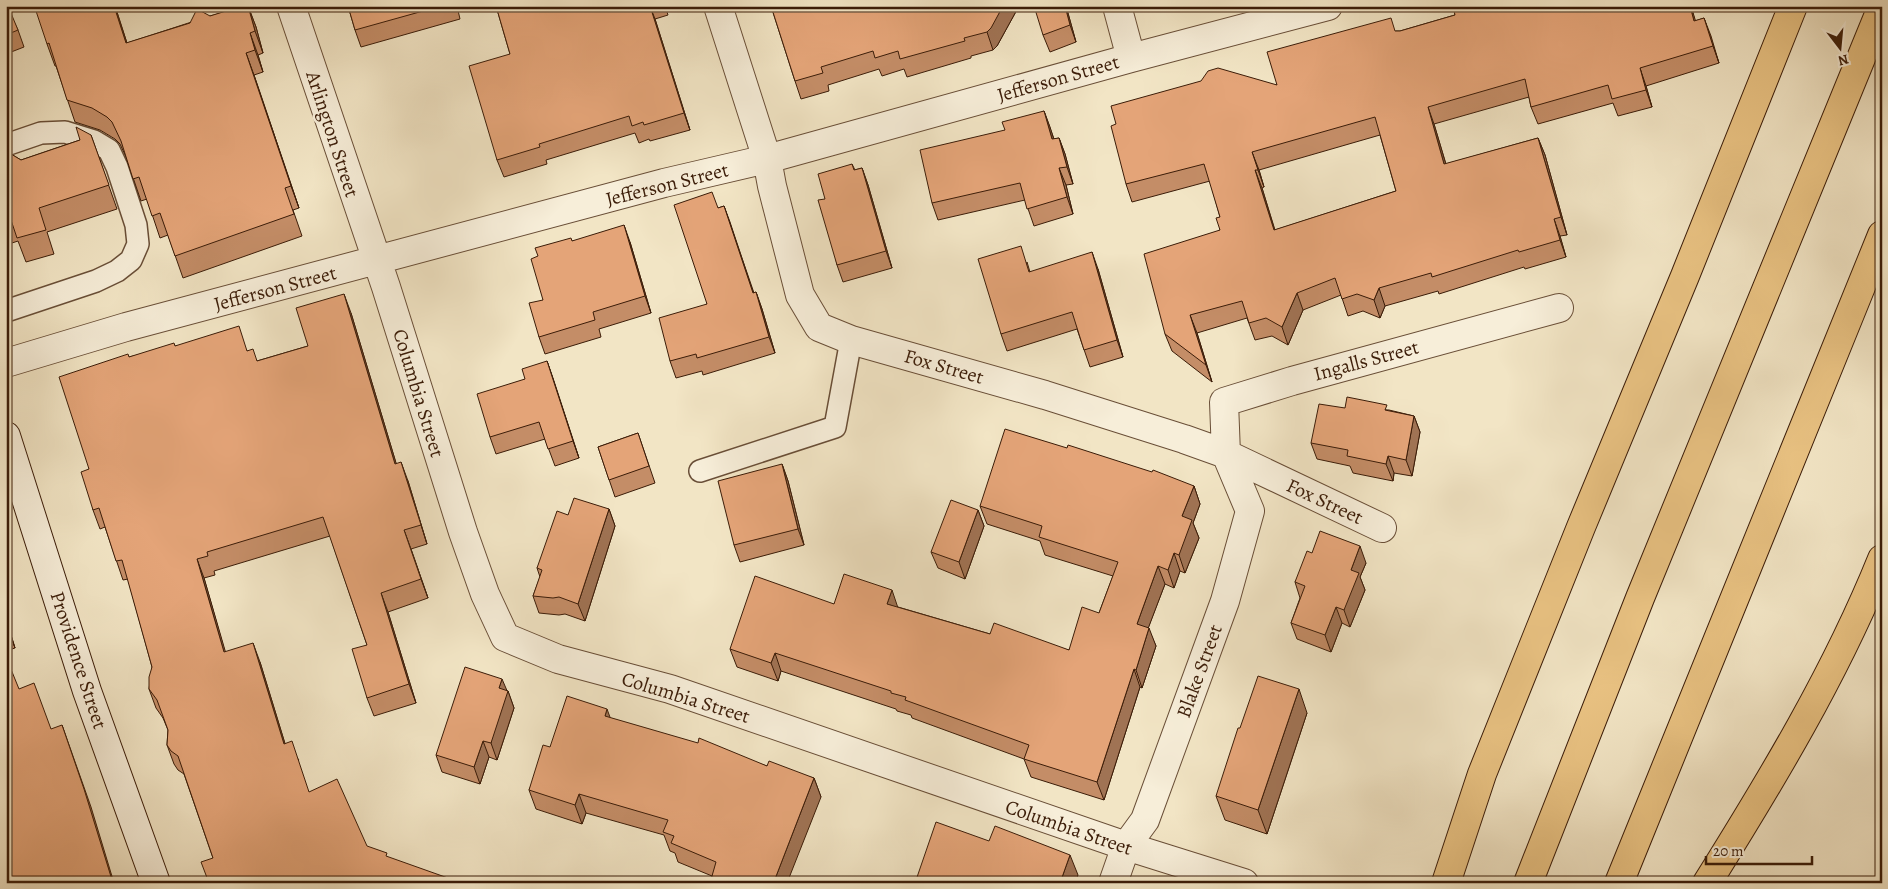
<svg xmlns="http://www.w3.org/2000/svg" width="1888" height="889" font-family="Alegreya,serif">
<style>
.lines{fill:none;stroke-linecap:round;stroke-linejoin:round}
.lane-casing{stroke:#694e37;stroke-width:24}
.street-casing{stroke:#694e37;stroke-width:30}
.secondary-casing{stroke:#3b1c08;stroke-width:30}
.highway-casing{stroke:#3b1c08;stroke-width:30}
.lane{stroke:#f7eed9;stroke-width:21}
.street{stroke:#f7eed9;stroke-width:28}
.secondary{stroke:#f7eed9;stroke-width:28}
.highway{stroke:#e9c282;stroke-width:28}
.wall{fill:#c48d67;stroke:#3b1c08;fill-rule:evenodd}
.shaded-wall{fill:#a07354;stroke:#3b1c08}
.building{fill:#e4a478;stroke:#3b1c08;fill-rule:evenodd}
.labels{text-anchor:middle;stroke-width:5;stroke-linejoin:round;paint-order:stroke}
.street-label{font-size:20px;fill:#3b1c08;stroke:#f7eed9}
</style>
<rect width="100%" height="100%" fill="#f2e5c5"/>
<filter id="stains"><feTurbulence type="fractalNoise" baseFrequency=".004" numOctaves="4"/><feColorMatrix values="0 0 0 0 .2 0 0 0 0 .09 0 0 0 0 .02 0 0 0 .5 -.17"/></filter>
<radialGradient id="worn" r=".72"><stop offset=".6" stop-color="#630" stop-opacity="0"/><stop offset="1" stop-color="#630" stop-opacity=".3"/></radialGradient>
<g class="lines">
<g class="lane-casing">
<path id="lane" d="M6,145L41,133L65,132L94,141L109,150L117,167L136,225L138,244L131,260L117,271L96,281L6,311
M700,471L835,427L851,340"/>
</g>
<g class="street-casing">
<path id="street" d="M291,6L386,287L463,532L485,594L505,637L558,659L670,689L1126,846L1244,883
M718,6L767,159L772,186L800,295L819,327L851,340L1045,395L1184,439L1226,454L1382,528
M1117,6L1131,58
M6,363L126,327L664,183L767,159L1131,58L1328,6
M1113,883L1126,846L1145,820L1225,601L1250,511L1226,454L1224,402L1292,381L1559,308"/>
</g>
<g class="secondary-casing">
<path id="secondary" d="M6,436L87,691L156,883"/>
</g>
<g class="highway-casing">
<path id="highway" d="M1446,883L1482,774L1581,527L1685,276L1793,6
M1528,883L1640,598L1882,7
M1619,883L1882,235
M1707,883C1772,779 1836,673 1882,559"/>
</g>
<use href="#lane" class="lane"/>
<use href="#street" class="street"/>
<use href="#secondary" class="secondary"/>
<use href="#highway" class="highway"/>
</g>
<path class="wall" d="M6,6L18,30L24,47L6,54Z
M115,6L127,43L210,16L248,6L256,27L263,53L258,55L263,72L254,75L299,208L293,210L302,236L183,278L168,235L160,238L147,199L141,201L126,157L120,144L115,139L100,130L75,122L56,66H55L47,44Z
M348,6H457L460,19L361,47L355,30Z
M496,6H665L668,15L655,19L690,130L650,141L649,139L639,143L635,133L546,160L547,164L504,177L497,160L510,54Z
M771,6H1019L997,46L993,50L971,56V58L907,77L904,69L882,76L879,69L828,85L829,91L801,99L795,81Z
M1066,6L1076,42L1050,52L1043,35Z
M1453,6H1691L1695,21L1704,18L1719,63L1646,86L1652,107L1618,116L1613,103L1538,124L1531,107L1529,97L1434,124L1446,164L1538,138L1545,155L1567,235L1560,236L1566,257L1525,269L1524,267L1439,294L1438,291L1385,306L1380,318L1363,311L1348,316L1341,295L1303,310L1288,345L1272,336L1255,340L1247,318L1197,333L1212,382L1172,351L1165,334L1220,230V217L1210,181L1132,202L1126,184L1277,85L1396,31H1400L1455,15ZM1380,135L1396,191L1275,230L1262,188L1264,187L1259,170Z
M1044,111L1054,139L1059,138L1065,154L1073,184L1066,185L1073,214L1034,226L1025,200L938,220L932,203L1005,130Z
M91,135L117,209L47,232L54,254L26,262L18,241L12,243L6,227V151L21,160L80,140Z
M852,164L855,170L862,168L868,185L892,268L843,282L837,265L825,199Z
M724,206L754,293L756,292L762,309L775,353L703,375L702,371L676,378L670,361L707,304L718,208Z
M572,241L630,242L651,313L599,329L601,337L545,354L539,337L543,300Z
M1027,262L1030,272L1098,269L1123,357L1090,367L1077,329L1007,351L1001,334Z
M351,313L396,463L408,481L427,544L411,549L428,598L388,612L416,703L374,716L367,698V645L330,536L214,571L215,575L204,578L225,652L260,662L285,744L299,760L213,858L184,774L178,770L174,764L167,745L168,730L163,718L156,708L149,689L152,667L128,579L123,580L105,527L100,529L93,510L89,469L129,357L175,346L248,351L257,361L308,346Z
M547,361L579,458L555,466L545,439L496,454L490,437L525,379Z
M1345,408L1389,410L1414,416L1420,432L1412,476L1394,473L1393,481L1353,473L1350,466L1317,459L1311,443Z
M638,433L655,483L615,497L598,447Z
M782,464L788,481L804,545L740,562L734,545Z
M1194,486L1200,504L1193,523L1199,538L1185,573L1180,571L1174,588L1165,584L1148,628L1156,646L1142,688L1140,687L1104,800L1031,777L1024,759L912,718L911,715L897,711L896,709L781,671L778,681L737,667L730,649L834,604L898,607L990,634L1069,650L1099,613L1113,576L1045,555L1040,541L987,524L980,506Z
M609,509L615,526L585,621L565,614L559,615L539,613L533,596L540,577L537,568L568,515Z
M978,510L984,526L965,579L938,568L931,552Z
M1312,553L1366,563L1360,577L1365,590L1350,627L1342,623L1331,652L1297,639L1291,623L1300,598L1295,582Z
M6,619L15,648L6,651Z
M507,691H508L514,708L497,760L489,757L480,784L442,772L436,755Z
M1307,713L1267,834L1225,820L1216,796Z
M610,718L767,766L814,778L821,797L712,876L678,862L675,853L670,851L664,835L586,813L582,824L536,809L529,790L550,747Z"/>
<path class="shaded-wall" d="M114,6H115L134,65L126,43Z
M248,6L256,27L263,53L255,31Z
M650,6L655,19L690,130L684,113Z
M1003,6H1019L997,46L993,50L987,32Z
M1065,6H1066L1076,42L1070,25Z
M1690,6H1691L1701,39L1694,21Z
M1704,18L1711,36L1719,63L1713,46Z
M250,33L258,55L263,72L255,50Z
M246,53L254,75L299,208L291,186Z
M1640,68L1646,86L1652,107L1646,90Z
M1428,107L1434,124L1451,182L1444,164Z
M1044,111L1050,127L1059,156L1052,139Z
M1059,138L1065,154L1073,184L1067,167Z
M1538,138L1545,155L1567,235L1561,217Z
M1252,152L1259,170L1264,187L1258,170Z
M862,168L868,185L892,268L886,251Z
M1059,168L1066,185L1073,214L1067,197Z
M1255,170L1262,188L1280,248L1274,230Z
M724,206L730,222L759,310L753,293Z
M1554,219L1560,236L1566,257L1560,240Z
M624,225L630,242L651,313L645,296Z
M1092,252L1098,269L1123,357L1117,340Z
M1379,288L1385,306L1380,318L1374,300Z
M756,292L762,309L775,353L769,337Z
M1297,293L1303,310L1288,345L1282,327Z
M344,294L351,313L402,483L395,464Z
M1190,315L1197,333L1212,382L1206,365Z
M547,361L553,378L579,458L573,441Z
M1414,416L1420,432L1412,476L1406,460Z
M1388,456L1394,473L1393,481L1386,464Z
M401,462L408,481L427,544L421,525Z
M782,464L788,481L804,545L798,529Z
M1194,486L1200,504L1193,523L1199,538L1185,573L1179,555L1182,516Z
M609,509L615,526L585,621L578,604Z
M978,510L984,526L965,579L959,562Z
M404,530L411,549L428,598L421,579Z
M1360,546L1366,563L1360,577L1365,590L1350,627L1344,610L1351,570Z
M1174,553L1180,571L1174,588L1168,570Z
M197,559L204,578L231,671L224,652Z
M1158,566L1165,584L1143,642L1137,624Z
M892,590L898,608L887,604Z
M381,593L388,612L416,703L409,684Z
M1336,607L1342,623L1331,652L1325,635Z
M6,619L15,648L6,622Z
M1149,628L1156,646L1142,688L1136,670Z
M253,643L260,662L291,763L284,744Z
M775,653L781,671L778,681L771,663Z
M1134,669L1140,687L1104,800L1097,782Z
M502,679L508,693V691L514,708L497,760L491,743L499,688Z
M1299,689L1307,713L1267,834L1258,810Z
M607,709L614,728L605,716Z
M62,725L91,807L114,883H113Z
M483,741L489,757L480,784L474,767Z
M814,778L821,797L787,883H776L775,879Z
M579,794L586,813L582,824L575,805Z
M1070,855L1078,875L1075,883H1060Z"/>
<path class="building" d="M6,6H8L18,30L6,35Z
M38,6H114L126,43L190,23L197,9L210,16L242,6H248L255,31L250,33L255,50L246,53L291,186L285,188L294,214L175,256L160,213L152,216L139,177L133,179L121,141L112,122L107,117L92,108L67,100L49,43L47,44L35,8Z
M348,6H441L355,30Z
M496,6H650L684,113L644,125L643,122L632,126L629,116L539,144L540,147L497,160L469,66L510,54Z
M771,6H1003L991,28L987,32L964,38L965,41L900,59L898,51L875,58L873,51L821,67L823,73L795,81Z
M1034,6H1065L1070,25L1043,35Z
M1453,6H1690L1694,21L1704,18L1713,46L1640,68L1646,90L1612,99L1608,85L1531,107L1525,79L1428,107L1444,164L1538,138L1561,217L1554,219L1560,240L1519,252L1518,250L1432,277L1431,273L1379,288L1374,300L1357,294L1342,299L1335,278L1297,293L1282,327L1266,318L1249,323L1242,301L1190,315L1206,365L1165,334L1144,254L1220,230L1216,218L1220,217L1204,164L1126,184L1111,126L1116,124L1111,106L1201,81L1208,71L1218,68L1277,85L1267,52L1391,18L1395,31H1400L1455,15ZM1375,117L1396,191L1274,230L1255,170H1258L1252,152Z
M1044,111L1052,139L1059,138L1067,167L1059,168L1067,197L1027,209L1020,183L932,203L920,150L1005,130L1002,122Z
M76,127L91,135L109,185L39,208L46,230L17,238L10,217L6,218V151L21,160L80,140Z
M852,164L854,170L862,168L886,251L837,265L818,200L825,199L818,174Z
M712,192L718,208L724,206L753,293L756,292L769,337L697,358L696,354L670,361L659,318L707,304L674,205Z
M624,225L645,296L593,312L595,320L539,337L529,303L543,300L531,259L538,256L535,248L571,238L572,241Z
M1021,246L1029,272L1092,252L1117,340L1084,350L1072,312L1001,334L978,259Z
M344,294L395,464L401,462L421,525L404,530L421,579L381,593L409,684L367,698L352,649L367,645L323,517L207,552L208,556L197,559L224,652L253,643L284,744L292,741L309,792L337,779L367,846L387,853L386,856L462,883H209L201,862L213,858L178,756L171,751L167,745L168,730L157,700L149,689V677L152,667L122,560L116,561L99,508L93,510L81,472L89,469L59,377L128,354L129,357L174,343L175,346L239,326L247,351L253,349L257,361L308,346L296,308Z
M547,361L573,441L548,449L539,422L490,437L477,394L525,379L522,369Z
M1347,397L1387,405L1385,410L1414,416L1406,460L1388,456L1386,464L1347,456L1348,450L1311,443L1319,404L1345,408Z
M1005,429L1067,448L1068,445L1152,472L1153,470L1194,486L1182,516L1192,520L1179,555L1174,553L1168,570L1158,566L1137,624L1149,628L1136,670L1134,669L1097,782L1024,759L1029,745L905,700L906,697L891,693V691L775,653L771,663L730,649L755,576L834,604L844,574L892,590L887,604L990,634L994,623L1069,650L1082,607L1099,613L1118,562L1039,537L1042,526L980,506Z
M638,433L649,466L609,480L598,447Z
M782,464L798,529L734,545L718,481Z
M574,498L609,509L578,604L559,597L553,598L533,596L542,570L537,568L557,511L568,515Z
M951,500L978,510L959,562L931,552Z
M1320,531L1360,546L1351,570L1359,573L1344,610L1336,607L1325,635L1291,623L1305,586L1295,582L1307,551L1312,553Z
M6,622L8,630H6Z
M6,657L19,689L34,683L51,729L62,725L84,789L112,880L113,883H6Z
M465,667L502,679L499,688L508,691L491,743L483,741L474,767L436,755Z
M1258,676L1299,689L1258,810L1216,796L1238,728H1240Z
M567,696L607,709L605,716L698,743L699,738L767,766L769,761L814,778L775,879L785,882L784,883H710L716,862L671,843L674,836L663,832L668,820L579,794L575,805L529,790L543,745L550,747Z
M936,822L989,841L995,826L1070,855L1060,883H915Z"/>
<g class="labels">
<g class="street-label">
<text transform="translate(1058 78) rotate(-16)" y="7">Jefferson Street</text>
<text transform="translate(333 134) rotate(72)" y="7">Arlington Street</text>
<text transform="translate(667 184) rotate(-14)" y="7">Jefferson Street</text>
<text transform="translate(275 288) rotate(-15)" y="7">Jefferson Street</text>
<text transform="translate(1366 360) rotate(-15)" y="7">Ingalls Street</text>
<text transform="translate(944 366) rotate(16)" y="7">Fox Street</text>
<text transform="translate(419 393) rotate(73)" y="7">Columbia Street</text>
<text transform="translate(1325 501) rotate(25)" y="7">Fox Street</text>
<text transform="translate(79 660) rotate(72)" y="7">Providence Street</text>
<text transform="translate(1199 671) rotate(-70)" y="7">Blake Street</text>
<text transform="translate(686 697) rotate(17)" y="7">Columbia Street</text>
<text transform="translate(1069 827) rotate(19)" y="7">Columbia Street</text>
</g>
</g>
<rect width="1888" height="889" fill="none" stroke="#f2e5c5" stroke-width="25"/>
<rect x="8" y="8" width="1873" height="874" fill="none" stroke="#3b1c08" stroke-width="2.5"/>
<rect x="12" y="12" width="1863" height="864" fill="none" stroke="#3b1c08"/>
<g transform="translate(1840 48) rotate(164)" stroke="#f7eed9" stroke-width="4" paint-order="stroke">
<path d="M0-4L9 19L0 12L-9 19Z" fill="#3b1c08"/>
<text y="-8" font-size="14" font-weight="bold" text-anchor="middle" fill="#3b1c08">N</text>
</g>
<path d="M1706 856v8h106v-8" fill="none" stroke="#3b1c08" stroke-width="2.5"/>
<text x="1713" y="856" font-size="15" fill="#3b1c08" stroke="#f7eed9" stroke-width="4" paint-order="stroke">20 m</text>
<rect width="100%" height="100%" filter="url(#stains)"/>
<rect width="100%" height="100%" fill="url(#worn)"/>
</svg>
